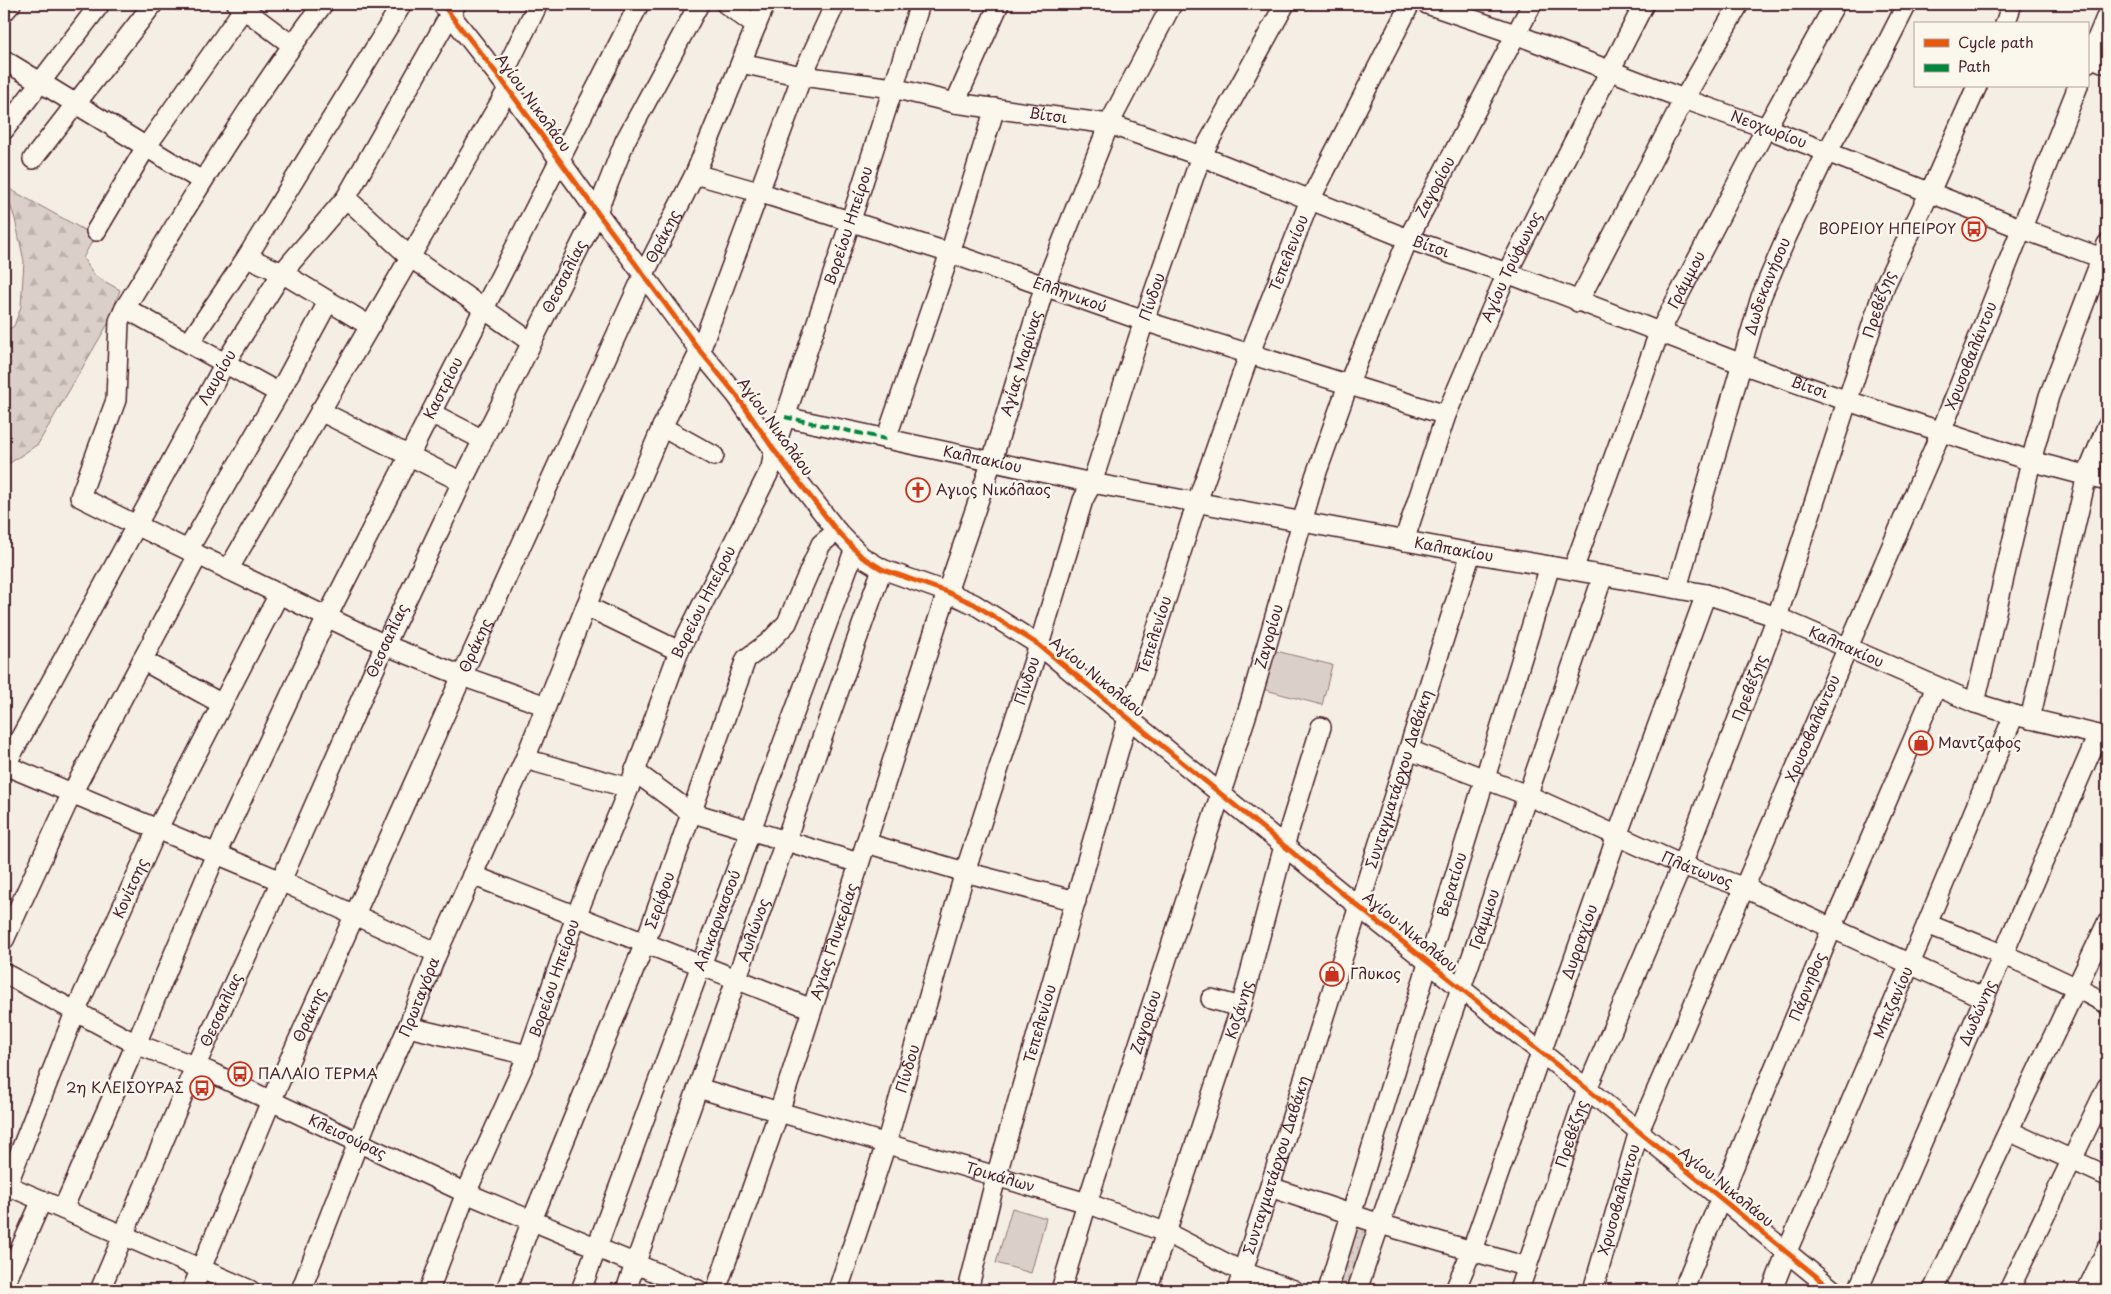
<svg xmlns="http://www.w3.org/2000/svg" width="2111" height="1294" font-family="'Playpen Sans',sans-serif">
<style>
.grass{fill:url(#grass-dots);stroke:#92787a}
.forest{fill:url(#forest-firs);stroke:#92787a}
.pitch{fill:#dbd0c9;stroke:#92787a}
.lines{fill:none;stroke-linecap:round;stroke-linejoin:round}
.minor-casing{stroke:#4a1f2b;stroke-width:22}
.minor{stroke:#fbf7ec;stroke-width:19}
.quiet{stroke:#00873e;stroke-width:4;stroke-dasharray:8 4;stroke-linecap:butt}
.cycleway-casing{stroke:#fbf7ec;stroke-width:8}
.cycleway{stroke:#e8590c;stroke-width:5}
.labels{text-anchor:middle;stroke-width:5;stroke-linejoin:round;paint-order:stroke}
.street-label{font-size:15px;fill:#4a1f2b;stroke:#fbf7ec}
.poi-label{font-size:15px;fill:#4a1f2b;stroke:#fbf7ec;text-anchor:start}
</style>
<defs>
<pattern id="grass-dots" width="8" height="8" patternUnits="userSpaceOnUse" patternTransform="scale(1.25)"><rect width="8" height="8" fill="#dbd0c9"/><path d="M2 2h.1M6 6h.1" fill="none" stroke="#bdb2ad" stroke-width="1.8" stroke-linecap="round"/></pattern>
<pattern id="forest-firs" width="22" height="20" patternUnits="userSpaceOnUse" patternTransform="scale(1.25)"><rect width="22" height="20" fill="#dbd0c9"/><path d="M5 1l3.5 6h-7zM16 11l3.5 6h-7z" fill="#bdb2ad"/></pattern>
</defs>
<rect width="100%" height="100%" fill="#f4eee4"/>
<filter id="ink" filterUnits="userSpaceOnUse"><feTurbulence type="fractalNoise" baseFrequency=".02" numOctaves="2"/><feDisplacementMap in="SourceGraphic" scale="10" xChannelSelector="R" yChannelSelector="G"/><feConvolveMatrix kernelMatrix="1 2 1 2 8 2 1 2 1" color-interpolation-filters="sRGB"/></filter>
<g filter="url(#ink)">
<path class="grass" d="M1354,1223L1370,1228L1350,1290H1332Z"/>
<path class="forest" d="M4,186L95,236L83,258L95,276L120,290L109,322L38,444L4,467V332L14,326L21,307L24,261L15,219Z"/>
<path class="pitch" d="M1272,650L1332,665L1322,705L1262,689Z
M1012,1208L1046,1218L1031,1273L996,1263Z"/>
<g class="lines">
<g class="minor-casing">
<g id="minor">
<path d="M237,4L292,45"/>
<path d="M323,4C250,100 188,205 125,308L119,321L116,400L80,497L136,525L385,645L462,676L546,706"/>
<path d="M442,4L501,79L597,212L700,351L737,396L774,450L837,531L862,557L882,569L947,592L974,604L1039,645L1359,907L1587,1089L1833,1290"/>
<path d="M726,4L756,26"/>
<path id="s1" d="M1427,4L1515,34L1684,99L1766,128L2020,228L2107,260"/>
<path d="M4,12L11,4"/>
<path d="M2005,24L2012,4"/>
<path d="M2087,56L2107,64"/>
<path d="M4,60L202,181"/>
<path id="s2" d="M741,63L802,76L893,88L955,103L1109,124L1201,156L1408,239L1507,273L1742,364L1848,401L2031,461L2107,481"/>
<path d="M2087,63L2107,15"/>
<path d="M501,79L538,4"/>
<path d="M955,103L999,4"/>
<path d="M4,130L100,4"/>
<path d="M33,159L153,4"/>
<path id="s3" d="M695,174L758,192L950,253L1144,321L1446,415"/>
<path d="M346,198L410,257L531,342"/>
<path d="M96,231L146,147L247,4"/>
<path d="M247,257L282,273L370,326"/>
<path d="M1578,302L1684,99L1739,4"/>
<path d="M125,308L279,393"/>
<path d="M189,343L247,257L402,4"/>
<path d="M320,411L462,482"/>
<path d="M431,413L483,440"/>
<path id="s4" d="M785,417L1092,483L1471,553L1550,566L1706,594L1777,617L1975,703L2014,715L2107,737"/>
<path d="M662,427L714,456"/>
<path d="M886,439L950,253L995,108"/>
<path id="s5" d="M1404,541L1446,415L1507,273L1644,4"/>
<path d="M188,550L279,393L328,302"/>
<path d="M228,570L508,89"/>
<path id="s6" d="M1573,570L1659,333L1766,128L1835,4"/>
<path id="s7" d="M1677,588L1761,297L1787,236L1827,152L1878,61L1907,4"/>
<path d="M586,606L679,651"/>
<path d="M142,660L222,704"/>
<path d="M1975,703L2031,461L2049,396L2107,244"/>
<path d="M2030,719L2087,475L2107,426"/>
<path id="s8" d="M1409,750L1527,795L1682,865L1745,888L1984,998"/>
<path d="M525,759L629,788"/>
<path d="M5,765L281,881L437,953"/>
<path id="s9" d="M4,768L225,363L282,273L346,198L456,4"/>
<path d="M634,771L690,812L859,863"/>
<path d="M866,843L965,872L1076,901"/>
<path d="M472,875L812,1009"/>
<path d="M1927,924C1988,948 2049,972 2107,1004"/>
<path d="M4,940L71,795L198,555"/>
<path id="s10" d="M4,973L136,1044L210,1072L466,1193L698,1290"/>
<path d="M1211,999L1241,1007"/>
<path d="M408,1027L528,1055"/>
<path id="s11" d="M698,1088L1087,1203L1167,1233L1243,1272L1294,1290"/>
<path d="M2009,1131L2107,1176"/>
<path d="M4,1184L250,1290"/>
<path d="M1270,1187L1380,1224L1527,1267"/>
<path id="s12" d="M4,1193L76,1010L157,830L279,594"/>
<path id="s13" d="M63,1209L136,1044L216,854L327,617L639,4"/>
<path d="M4,1286L42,1200"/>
<path id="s14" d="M100,1290L195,1067L281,881L385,645L462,482L597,212L625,141L699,4"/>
<path id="s15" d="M192,1290L271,1101L462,676L644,274L695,174L765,4"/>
<path id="s16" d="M301,1290L365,1125L408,1027L437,953L525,759L586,606L662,427L700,351L802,76L835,4"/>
<path id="s17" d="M429,1290L466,1193L528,1055L576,916L629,788L679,651L771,468L774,450L850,223L920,4"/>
<path id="s18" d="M506,1290L532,1220L645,943L746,659L768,643L787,623L821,544L837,531"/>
<path id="s19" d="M581,1290L854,551"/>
<path id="s20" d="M626,1290L882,569"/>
<path id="s21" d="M716,1290L779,1112L947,592L992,461L1045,285L1109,124L1172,4"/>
<path id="s22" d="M838,1290L886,1144L965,872L1039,645L1083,500L1092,483L1144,321L1201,156L1285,4"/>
<path id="s23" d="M968,1290L996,1177L1128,718L1197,502L1249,355L1310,200L1410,4"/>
<path id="s24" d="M1061,1290L1087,1203L1249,707L1315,477L1348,385L1408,239L1532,4"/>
<path id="s25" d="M1147,1290L1241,1007L1284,846L1321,727"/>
<path id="s26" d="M1237,1290L1471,553"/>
<path id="s27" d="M1328,1290L1550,566"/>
<path id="s28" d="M1357,1290L1603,576"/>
<path id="s29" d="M1455,1290L1472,1250L1617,836L1706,594"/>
<path id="s30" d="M1519,1290L1587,1089L1682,865L1777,617L1885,285L1930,192L1977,86"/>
<path id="s31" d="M1593,1290L1639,1131L1941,432L2078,86"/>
<path id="s32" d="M1683,1290L1832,928L1936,687"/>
<path id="s33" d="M1772,1290L1788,1249L1927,924L2014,715"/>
<path id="s34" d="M1858,1290L2098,735"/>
<path d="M1933,1290L2107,923"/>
<path d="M2009,1290L2107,1087"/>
<path d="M2087,1290L2107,1249"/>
</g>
</g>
<use href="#minor" class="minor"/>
<path class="quiet" d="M785,417L886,439"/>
<g class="cycleway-casing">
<path id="cycleway" d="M442,4L501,79L597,212L700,351L737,396L774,450L837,531L862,557L882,569L947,592L974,604L1039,645L1359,907L1587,1089L1833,1290"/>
</g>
<use href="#cycleway" class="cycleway"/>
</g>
</g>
<defs>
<g id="bus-ring" transform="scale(1.25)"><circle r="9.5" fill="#fbf7ec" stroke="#c8321e" stroke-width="1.5"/><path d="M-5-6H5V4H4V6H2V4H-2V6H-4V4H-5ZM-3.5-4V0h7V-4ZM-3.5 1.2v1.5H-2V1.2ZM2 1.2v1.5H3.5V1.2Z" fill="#c8321e"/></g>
<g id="church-ring" transform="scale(1.25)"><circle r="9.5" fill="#fbf7ec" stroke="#c8321e" stroke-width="1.5"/><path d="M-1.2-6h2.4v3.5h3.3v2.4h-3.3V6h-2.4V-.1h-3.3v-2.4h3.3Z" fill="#c8321e"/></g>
<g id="shop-ring" transform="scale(1.25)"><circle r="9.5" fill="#fbf7ec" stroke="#c8321e" stroke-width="1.5"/><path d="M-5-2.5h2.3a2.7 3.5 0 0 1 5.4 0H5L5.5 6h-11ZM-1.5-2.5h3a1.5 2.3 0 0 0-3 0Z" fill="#c8321e"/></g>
</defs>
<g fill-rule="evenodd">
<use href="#bus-ring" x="1974" y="229"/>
<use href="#church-ring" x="918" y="490"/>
<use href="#shop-ring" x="1921" y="743"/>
<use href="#shop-ring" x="1332" y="974"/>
<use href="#bus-ring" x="240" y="1074"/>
<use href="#bus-ring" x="202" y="1088"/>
</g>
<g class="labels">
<g class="street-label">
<text transform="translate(533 103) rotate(54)" y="5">Αγίου Νικολάου</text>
<text dy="5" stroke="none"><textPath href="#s2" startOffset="312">Βίτσι</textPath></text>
<text dy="5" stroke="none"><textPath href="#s1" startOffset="364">Νεοχωρίου</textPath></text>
<text dy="5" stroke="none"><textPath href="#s24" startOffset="1166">Ζαγορίου</textPath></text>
<text dy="5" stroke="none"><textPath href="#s17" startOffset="1146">Βορείου Ηπείρου</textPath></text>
<text dy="5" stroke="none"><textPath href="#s15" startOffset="1154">Θράκης</textPath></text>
<text dy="5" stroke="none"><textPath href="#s2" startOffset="718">Βίτσι</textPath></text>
<text dy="5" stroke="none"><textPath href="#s23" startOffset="1086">Τεπελενίου</textPath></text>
<text dy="5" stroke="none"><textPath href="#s5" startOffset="295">Αγίου Τρύφωνος</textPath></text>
<text dy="5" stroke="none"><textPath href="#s14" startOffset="1115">Θεσσαλίας</textPath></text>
<text dy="5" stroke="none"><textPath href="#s6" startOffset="312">Γράμμου</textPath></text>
<text dy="5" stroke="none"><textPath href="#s7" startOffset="315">Δωδεκανήσου</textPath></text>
<text dy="5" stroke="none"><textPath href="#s3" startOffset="394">Ελληνικού</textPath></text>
<text dy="5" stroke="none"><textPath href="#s22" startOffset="1042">Πίνδου</textPath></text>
<text dy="5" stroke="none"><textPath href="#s30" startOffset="1050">Πρεβέζης</textPath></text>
<text dy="5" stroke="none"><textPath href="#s31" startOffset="1009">Χρυσοβαλάντου</textPath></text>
<text dy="5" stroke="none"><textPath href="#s21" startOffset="976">Αγίας Μαρίνας</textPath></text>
<text dy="5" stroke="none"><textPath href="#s9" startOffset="445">Λαυρίου</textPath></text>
<text dy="5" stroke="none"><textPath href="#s2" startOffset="1122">Βίτσι</textPath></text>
<text dy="5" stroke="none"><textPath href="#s13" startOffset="905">Καστρίου</textPath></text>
<text transform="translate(775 427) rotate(54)" y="5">Αγίου Νικολάου</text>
<text dy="5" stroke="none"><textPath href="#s4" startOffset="202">Καλπακίου</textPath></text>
<text dy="5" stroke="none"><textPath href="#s4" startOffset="682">Καλπακίου</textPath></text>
<text dy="5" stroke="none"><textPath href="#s17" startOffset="741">Βορείου Ηπείρου</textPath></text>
<text dy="5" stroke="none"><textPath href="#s23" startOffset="681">Τεπελενίου</textPath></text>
<text dy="5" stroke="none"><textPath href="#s24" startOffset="686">Ζαγορίου</textPath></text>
<text dy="5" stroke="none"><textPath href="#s14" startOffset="710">Θεσσαλίας</textPath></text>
<text dy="5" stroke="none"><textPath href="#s15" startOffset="704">Θράκης</textPath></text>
<text dy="5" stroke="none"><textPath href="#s4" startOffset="1088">Καλπακίου</textPath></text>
<text transform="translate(1097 677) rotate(39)" y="5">Αγίου Νικολάου</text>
<text dy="5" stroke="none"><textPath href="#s22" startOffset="638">Πίνδου</textPath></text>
<text dy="5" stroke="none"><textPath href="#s30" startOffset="645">Πρεβέζης</textPath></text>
<text dy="5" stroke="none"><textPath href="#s31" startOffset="604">Χρυσοβαλάντου</textPath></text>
<text dy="5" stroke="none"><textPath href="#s26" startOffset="536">Συνταγματάρχου Δαβάκη</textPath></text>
<text dy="5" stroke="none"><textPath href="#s8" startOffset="312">Πλάτωνος</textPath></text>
<text dy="5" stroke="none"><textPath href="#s27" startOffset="424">Βερατίου</textPath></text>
<text dy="5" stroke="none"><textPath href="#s12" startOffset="330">Κονίτσης</textPath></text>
<text dy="5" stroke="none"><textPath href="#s18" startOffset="419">Σερίφου</textPath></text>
<text dy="5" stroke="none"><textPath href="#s28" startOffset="392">Γράμμου</textPath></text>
<text dy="5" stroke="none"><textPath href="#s19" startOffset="394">Αλικαρνασσού</textPath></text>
<text dy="5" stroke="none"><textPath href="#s20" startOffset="382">Αυλώνος</textPath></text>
<text transform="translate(1410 932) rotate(39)" y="5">Αγίου Νικολάου</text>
<text dy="5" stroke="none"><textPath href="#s21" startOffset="368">Αγίας Γλυκερίας</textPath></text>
<text dy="5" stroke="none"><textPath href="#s29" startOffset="370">Δυρραχίου</textPath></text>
<text dy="5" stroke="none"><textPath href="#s17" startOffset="336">Βορείου Ηπείρου</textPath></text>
<text dy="5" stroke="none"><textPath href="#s32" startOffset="328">Πάρνηθος</textPath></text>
<text dy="5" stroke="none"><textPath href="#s16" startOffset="316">Πρωταγόρα</textPath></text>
<text dy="5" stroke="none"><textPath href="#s33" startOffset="312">Μπιζανίου</textPath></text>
<text dy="5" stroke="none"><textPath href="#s14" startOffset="305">Θεσσαλίας</textPath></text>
<text dy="5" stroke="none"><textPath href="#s25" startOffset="295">Κοζάνης</textPath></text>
<text dy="5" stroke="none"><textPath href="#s34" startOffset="302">Δωδώνης</textPath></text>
<text dy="5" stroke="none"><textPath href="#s15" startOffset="299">Θράκης</textPath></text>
<text dy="5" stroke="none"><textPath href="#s24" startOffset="281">Ζαγορίου</textPath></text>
<text dy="5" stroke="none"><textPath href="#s23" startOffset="276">Τεπελενίου</textPath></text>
<text dy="5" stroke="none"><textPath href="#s22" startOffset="232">Πίνδου</textPath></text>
<text dy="5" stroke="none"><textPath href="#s30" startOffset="165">Πρεβέζης</textPath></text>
<text dy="5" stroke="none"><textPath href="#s10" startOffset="381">Κλεισούρας</textPath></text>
<text dy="5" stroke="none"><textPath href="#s26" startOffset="131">Συνταγματάρχου Δαβάκη</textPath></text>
<text dy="5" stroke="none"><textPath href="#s11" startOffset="315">Τρικάλων</textPath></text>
<text transform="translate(1726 1187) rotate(39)" y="5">Αγίου Νικολάου</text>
<text dy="5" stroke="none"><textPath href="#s31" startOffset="94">Χρυσοβαλάντου</textPath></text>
</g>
<g class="poi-label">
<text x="1956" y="234" text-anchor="end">ΒΟΡΕΙΟΥ ΗΠΕΙΡΟΥ</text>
<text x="936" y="495">Αγιος Νικόλαος</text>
<text x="1938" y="748">Μαντζαφος</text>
<text x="1350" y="979">Γλυκος</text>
<text x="258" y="1079">ΠΑΛΑΙΟ ΤΕΡΜΑ</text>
<text x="184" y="1093" text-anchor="end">2η ΚΛΕΙΣΟΥΡΑΣ</text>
</g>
</g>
<rect width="2111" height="1294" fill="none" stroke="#fbf7ec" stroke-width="20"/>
<rect x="10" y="10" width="2091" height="1274" fill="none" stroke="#4a1f2b" stroke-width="2" filter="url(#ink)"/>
<rect x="1914" y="22" width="175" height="65" fill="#fbf7ec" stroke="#b4a19f"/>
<rect x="1924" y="39" width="25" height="8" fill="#e8590c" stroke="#b4a19f"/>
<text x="1958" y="48" font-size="15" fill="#4a1f2b">Cycle path</text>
<rect x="1924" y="64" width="25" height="8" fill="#00873e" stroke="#b4a19f"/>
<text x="1958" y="72" font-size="15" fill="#4a1f2b">Path</text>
</svg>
